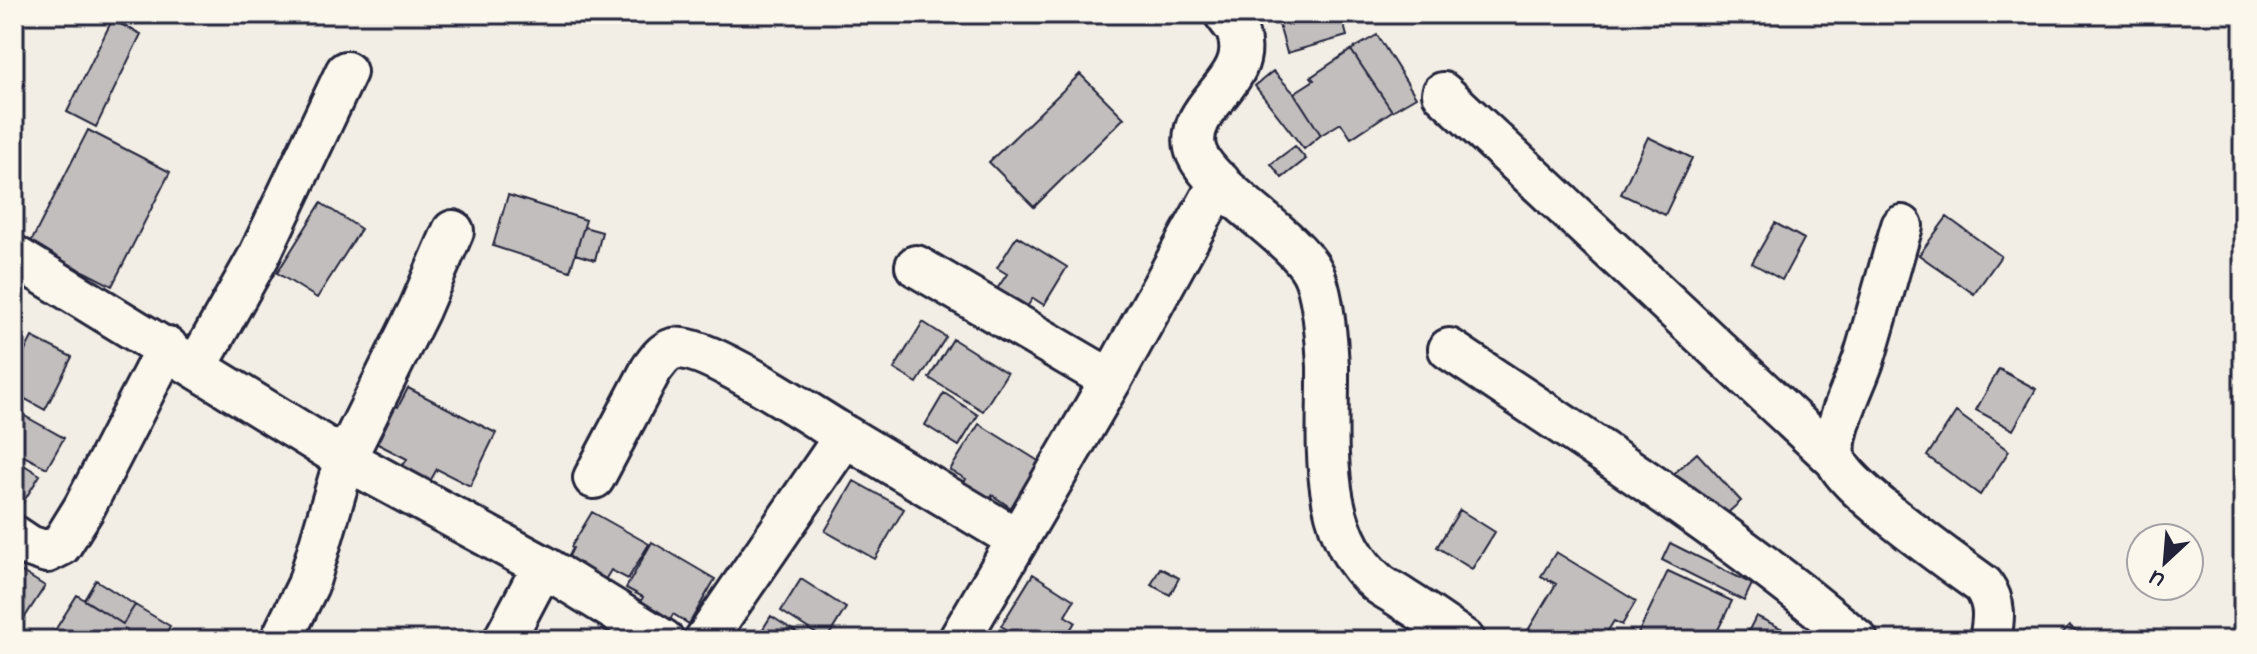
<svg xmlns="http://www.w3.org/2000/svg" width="2257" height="654" font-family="'Architects Daughter',sans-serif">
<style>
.building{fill:#c2bebe;stroke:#22223b;stroke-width:2}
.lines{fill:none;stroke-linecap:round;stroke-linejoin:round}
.minor-casing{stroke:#22223b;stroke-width:46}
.minor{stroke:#fbf7ec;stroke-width:40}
</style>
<rect width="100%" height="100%" fill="#f2eee5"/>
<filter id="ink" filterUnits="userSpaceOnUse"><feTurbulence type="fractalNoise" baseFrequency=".0125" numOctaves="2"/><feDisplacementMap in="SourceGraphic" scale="16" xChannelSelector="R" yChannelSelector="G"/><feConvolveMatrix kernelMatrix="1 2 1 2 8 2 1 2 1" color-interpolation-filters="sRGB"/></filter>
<g filter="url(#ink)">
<path class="building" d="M1276,14H1341L1347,36L1287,53Z
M112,20L141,34L96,127L67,112Z
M1377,35L1416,97L1392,111L1351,50Z
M1351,50L1392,111L1351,138L1341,123L1321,135L1294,93L1314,80L1311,77Z
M1273,71L1294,93L1321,135L1304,149L1255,86Z
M1080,74L1124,118L1034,207L989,162Z
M88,130L170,172L112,286L30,244Z
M1648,137L1692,158L1665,215L1621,194Z
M1295,146L1306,159L1282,178L1271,164Z
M508,195L586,220L570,271L493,246Z
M321,203L361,229L317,298L277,273Z
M1947,217L2001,256L1974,294L1919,255Z
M1775,223L1804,239L1782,280L1752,263Z
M584,227L602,232L595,260L575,254Z
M1017,236L1067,267L1044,305L1033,298L1024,311L995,292L1007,274L997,268Z
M923,322L946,337L917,383L894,369Z
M32,337L72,357L45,410L14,393V372Z
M953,339L1007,373L983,411L929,378Z
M1999,369L2036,389L2013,430L1976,410Z
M408,388L496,433L470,486L437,469L429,483L401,469L407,459L370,440L389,403L398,407Z
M944,393L978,415L959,446L925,425Z
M14,410L64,438L47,468L24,456L14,474Z
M1956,412L2009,451L1980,495L1927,456Z
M979,424L1040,462L1011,508L992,495L985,506L959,490L966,479L950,470Z
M1697,453L1741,501L1721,519L1668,479Z
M24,465L40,475L19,509L14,505V481Z
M854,481L904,509L875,559L825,531Z
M1460,510L1495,532L1472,569L1437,547Z
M592,512L649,544L628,579L611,570L605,580L568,558L573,548L571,547Z
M652,542L715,579L689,624L673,614L669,622L639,605L643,597L626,588Z
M1670,543L1752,584L1744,601L1662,560Z
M1556,552L1636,601L1622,625L1614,621L1602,640H1541L1527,632L1556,584L1541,576Z
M14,567L45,586L14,634Z
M1160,568L1179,578L1170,595L1151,585Z
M1668,571L1732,601L1713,640H1635Z
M1033,574L1074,600L1065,616L1075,622L1064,640H1025L1001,626Z
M801,579L846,608L826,640L781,611Z
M96,580L135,605L123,624L84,600Z
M77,595L123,624L135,605L170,626L162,640H49Z
M771,616L808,640H756Z
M1756,616L1793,634L1790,640H1744Z
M2069,626L2086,640H2056Z"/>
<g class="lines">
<g class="minor-casing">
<path id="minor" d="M1225,14C1229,20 1236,27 1238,34C1254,82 1186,104 1195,148C1203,184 1292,234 1312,271C1323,291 1327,343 1328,366C1329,439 1316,531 1378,583C1385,589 1395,593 1403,599C1424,612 1444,626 1464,640
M1443,93L1836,460
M1902,226C1889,269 1878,312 1865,355C1857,382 1828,433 1836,459C1843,486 1956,565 1983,585C1996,603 1994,619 1990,640
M14,256L345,459L543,566L663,640
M916,266L1111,380
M1449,349C1588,442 1730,532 1857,640
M197,366L259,256L346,72
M594,478L651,370C657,362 663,352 673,349C704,342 813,417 845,436
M14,536L29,546L47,552L61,545L84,508L167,347
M281,640L308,585L345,459L419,310L453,231
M504,640L543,566
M705,640L845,436L1017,539
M959,640L1111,380L1220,182"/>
</g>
<use href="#minor" class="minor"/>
</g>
</g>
<rect width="2257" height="654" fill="none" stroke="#fbf7ec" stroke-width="48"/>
<rect x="24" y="24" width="2209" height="606" fill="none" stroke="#22223b" stroke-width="3" filter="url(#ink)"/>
<g transform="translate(2165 562) rotate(206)"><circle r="38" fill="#fbf7ec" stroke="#a4a2a5" stroke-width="2"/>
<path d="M0-6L14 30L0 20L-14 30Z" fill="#22223b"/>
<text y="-12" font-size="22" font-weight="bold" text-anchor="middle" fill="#22223b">U</text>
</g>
</svg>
